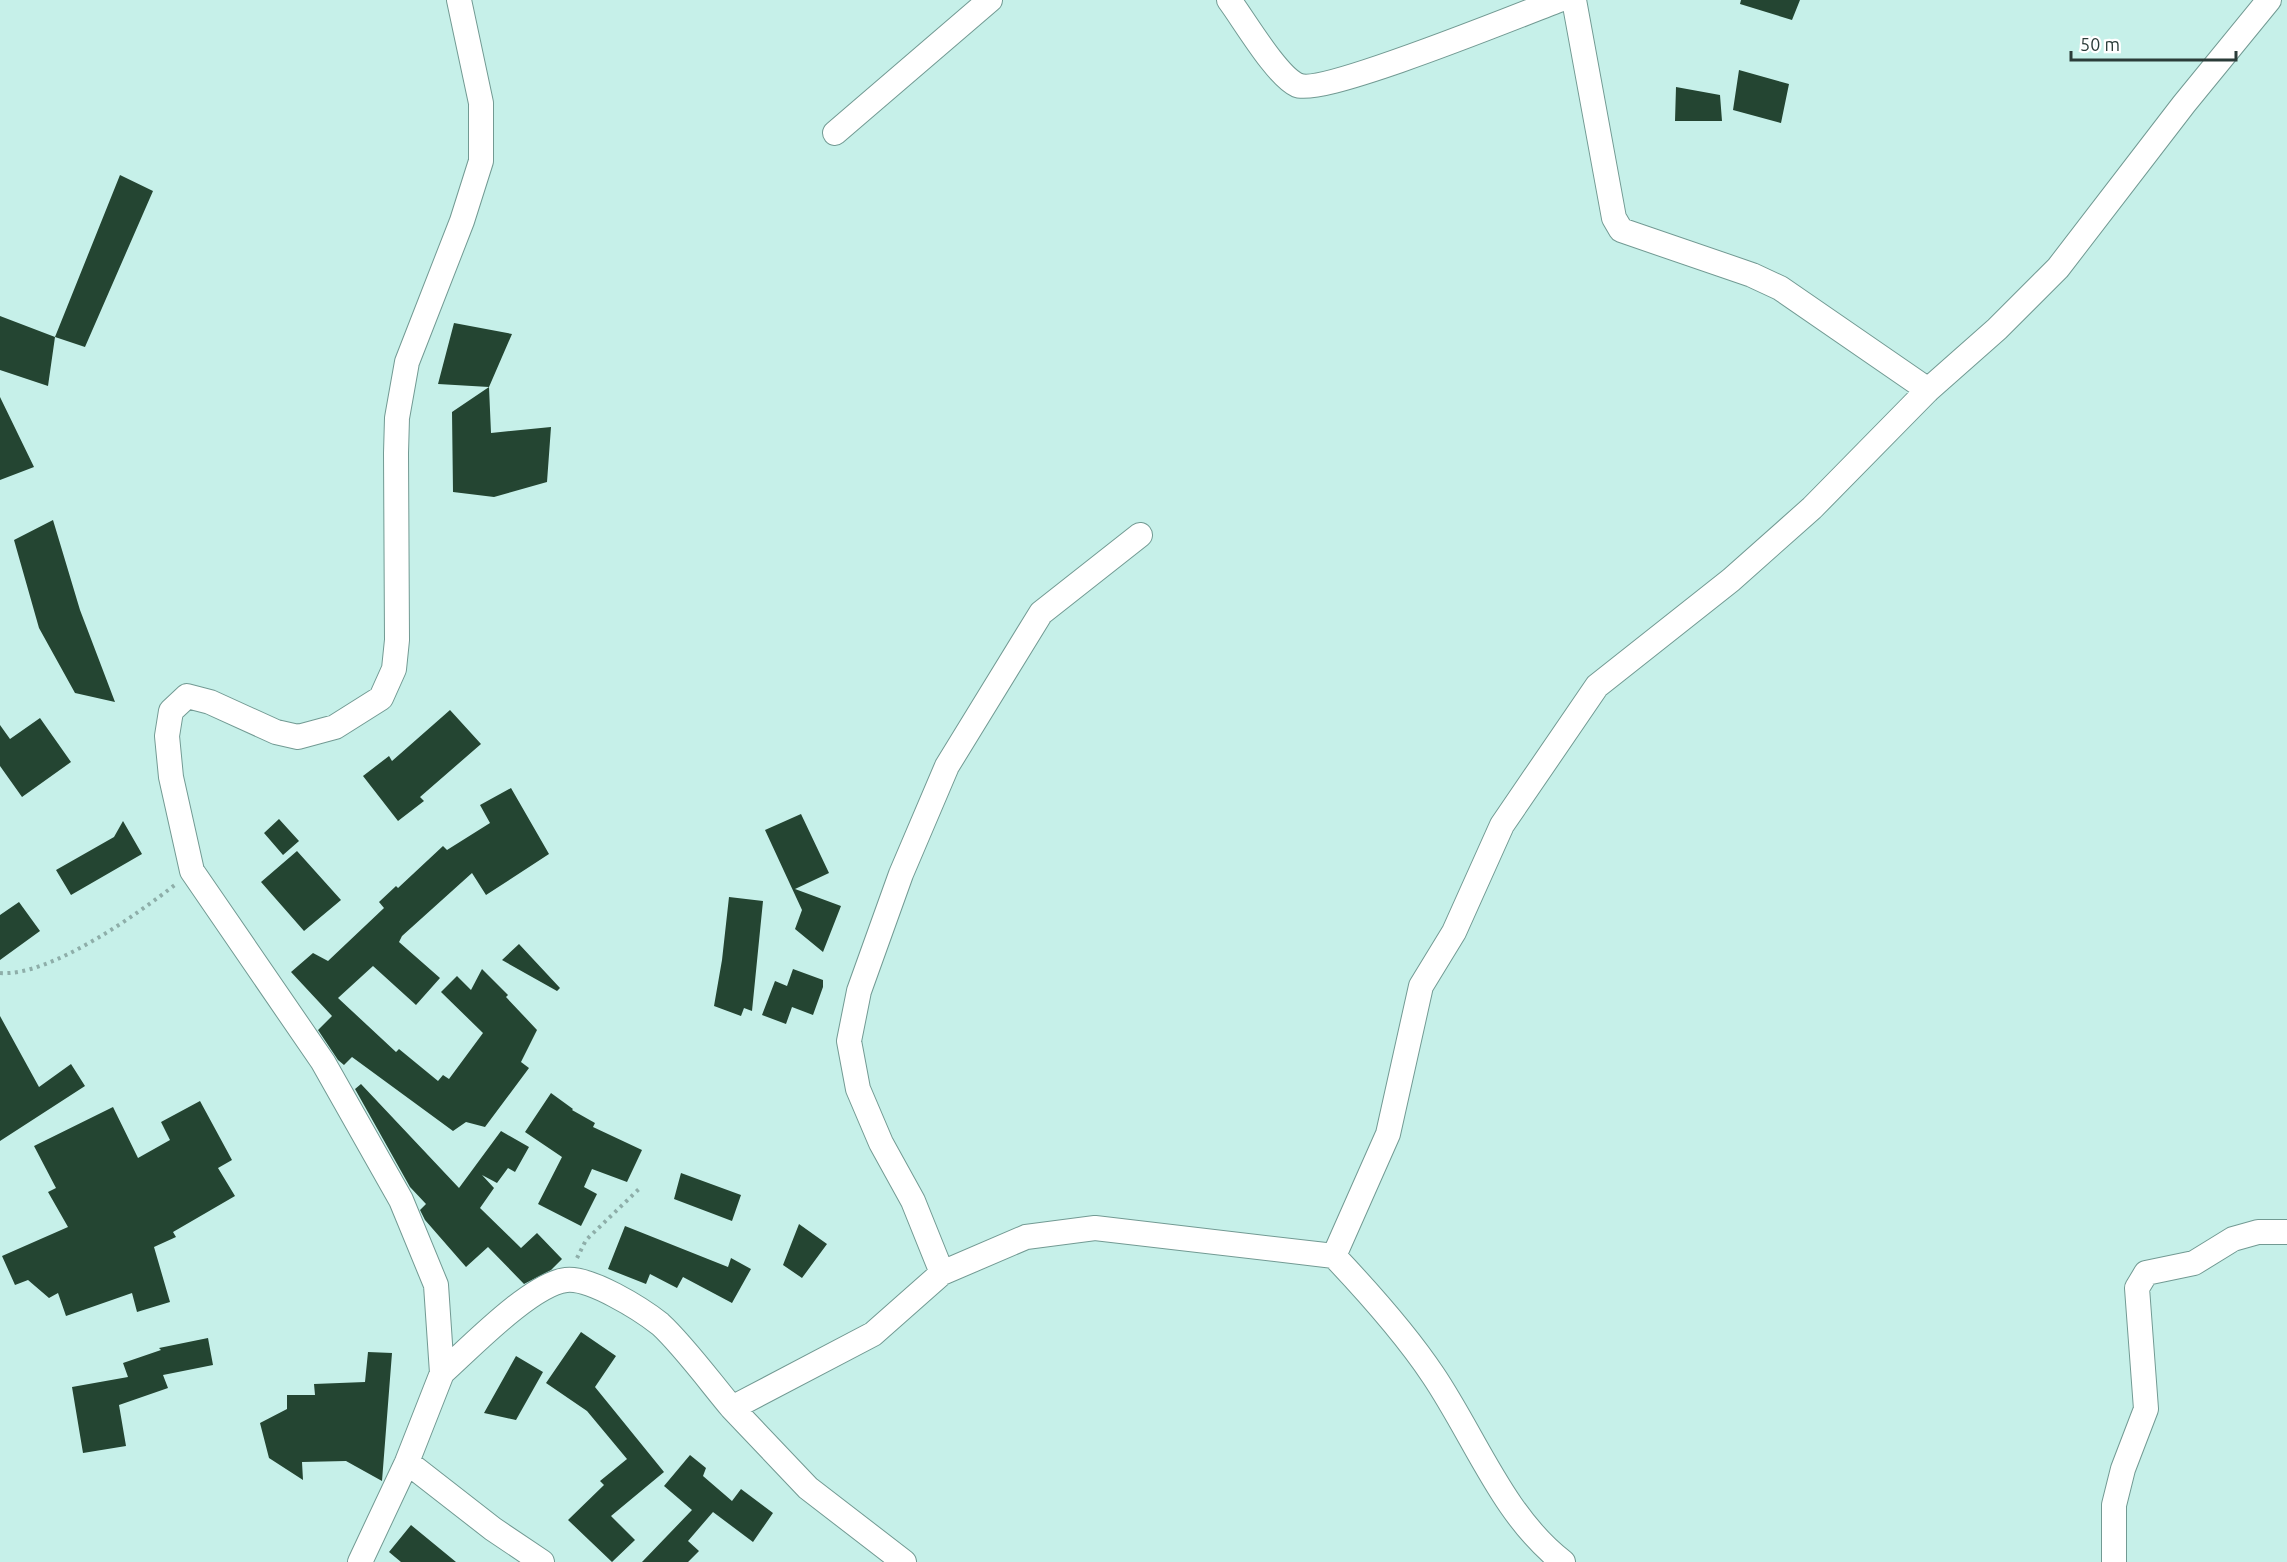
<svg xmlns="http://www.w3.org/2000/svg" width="2287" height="1562" font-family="Ubuntu,sans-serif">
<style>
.building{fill:#244532}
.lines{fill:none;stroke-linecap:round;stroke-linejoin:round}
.street-casing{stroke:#729a93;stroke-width:26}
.path{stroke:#8eaea9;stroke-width:4;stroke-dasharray:3 4.5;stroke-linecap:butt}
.street{stroke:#fff;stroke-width:24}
</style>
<rect width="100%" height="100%" fill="#c6f0e9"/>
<path class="building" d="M1741,0H1800L1792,20L1740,4Z
M1739,70L1789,84L1781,123L1733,110Z
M1676,87L1720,95L1722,121H1675Z
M120,175L153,191L85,347L55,337Z
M0,316L55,337L48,386L0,370Z
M454,323L512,334L489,387L438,384Z
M489,387L491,433L551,427L547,482L494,497L453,492L452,412Z
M0,397L34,467L0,480Z
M53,520L80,610L115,702L75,693L39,628L14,540Z
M450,710L481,744L420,797L424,801L398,821L363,776L389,756L392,761Z
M40,718L71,762L22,797L0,766V725L10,739Z
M511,788L549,854L486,895L472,873L402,936L399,942L440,978L416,1005L373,966L338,998L396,1052L399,1049L438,1081L443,1075L449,1079L483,1033L441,992L457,976L471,990L482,969L508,995L506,997L537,1030L521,1062L529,1068L485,1127L466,1122L453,1131L352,1057L344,1065L338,1060L318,1030L332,1016L291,972L313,953L328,961L384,908L379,902L396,886L398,888L443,846L447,850L490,823L480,805Z
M801,814L829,873L795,889L841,906L823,952L795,929L802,910L765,830Z
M279,819L299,841L283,855L264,833Z
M123,821L142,854L71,895L56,870L114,837Z
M297,851L341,900L304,931L261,882Z
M729,897L763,901L752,1011L744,1008L741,1016L714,1006L722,960Z
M19,902L40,931L0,960V915Z
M519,944L560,988L557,991L502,960Z
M793,969L823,980V987L813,1015L792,1007L786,1024L762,1015L775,981L787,986Z
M0,1016L39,1087L71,1064L85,1086L0,1141Z
M361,1084L459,1188L501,1131L529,1147L515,1172L508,1168L497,1183L482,1175L494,1188L480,1208L521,1248L537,1233L562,1259L551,1270L524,1284L488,1247L466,1267L425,1220L420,1210L426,1204L410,1187L355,1089Z
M551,1093L573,1109L572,1110L595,1123L593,1127L642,1150L627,1182L592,1169L584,1187L597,1194L581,1226L538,1204L562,1157L525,1132Z
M200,1101L232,1160L218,1168L235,1196L173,1232L176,1237L154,1247L170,1302L137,1312L132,1293L66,1316L58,1293L49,1298L28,1280L15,1285L2,1256L68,1227L48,1192L56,1188L34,1146L113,1107L138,1158L170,1140L161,1122Z
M681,1173L741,1195L732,1221L674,1199Z
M799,1224L827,1244L802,1278L783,1265Z
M625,1226L728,1267L731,1258L751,1269L732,1303L683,1277L677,1288L650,1274L646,1284L608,1269Z
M581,1332L616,1356L595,1387L664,1472L611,1516L635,1540L612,1562L568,1520L604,1485L600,1481L627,1459L587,1411L546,1383Z
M208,1338L213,1365L163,1375L168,1388L119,1405L126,1446L83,1453L72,1387L128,1377L123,1363L161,1350L159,1348Z
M368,1352L392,1353L382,1481L346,1461L302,1462L303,1480L269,1458L260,1423L287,1409V1395H315L314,1384L365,1382Z
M516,1356L543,1372L516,1420L484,1413Z
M690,1455L706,1468L703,1476L732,1501L741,1489L773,1513L753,1542L713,1512L688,1541L699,1551L688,1562H642L692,1510L664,1486Z
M411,1525L456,1562H401L389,1552Z"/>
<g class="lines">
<g class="street-casing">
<path id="street" d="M1229,0C1244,20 1276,75 1297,85C1322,96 1522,14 1559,0
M1574,0L1614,218L1621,230L1752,275L1780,288L1928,390
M835,133L990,0
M1334,1256L1388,1134L1421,986L1454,932L1502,825L1597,686L1731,580L1812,508L1928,390L1997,329L2058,268L2184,104L2269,0
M942,1273L913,1201L881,1143L858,1089L849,1041L859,991L901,874L947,766L1041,613L1140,535
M442,1373C469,1349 531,1284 566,1280C590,1277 641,1309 660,1324C683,1345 711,1383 732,1408L873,1334L942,1273L1026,1237L1095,1228L1334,1256C1369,1293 1405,1333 1433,1375C1475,1437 1503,1516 1563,1562
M732,1408L808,1488L904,1562
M407,1462L493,1529L542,1562
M360,1562L407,1462L442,1373L436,1285L401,1200L323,1062L192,871L171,777L167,736L171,711L187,696L210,702L276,732L298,737L335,727L381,698L394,669L397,640L396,453L397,418L407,362L462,221L481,161V103L459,0
M2114,1562V1505L2123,1469L2146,1409L2137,1288L2146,1273L2194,1263L2233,1239L2258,1232H2287"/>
</g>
<path class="path" d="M0,973C49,977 138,914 176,884
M577,1258L586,1240L640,1188"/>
<use href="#street" class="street"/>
</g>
<path d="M2071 51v9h165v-9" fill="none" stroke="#2b3c39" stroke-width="3"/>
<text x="2080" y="51" font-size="18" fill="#2b3c39" stroke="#ffffff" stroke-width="4.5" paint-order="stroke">50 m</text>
</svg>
